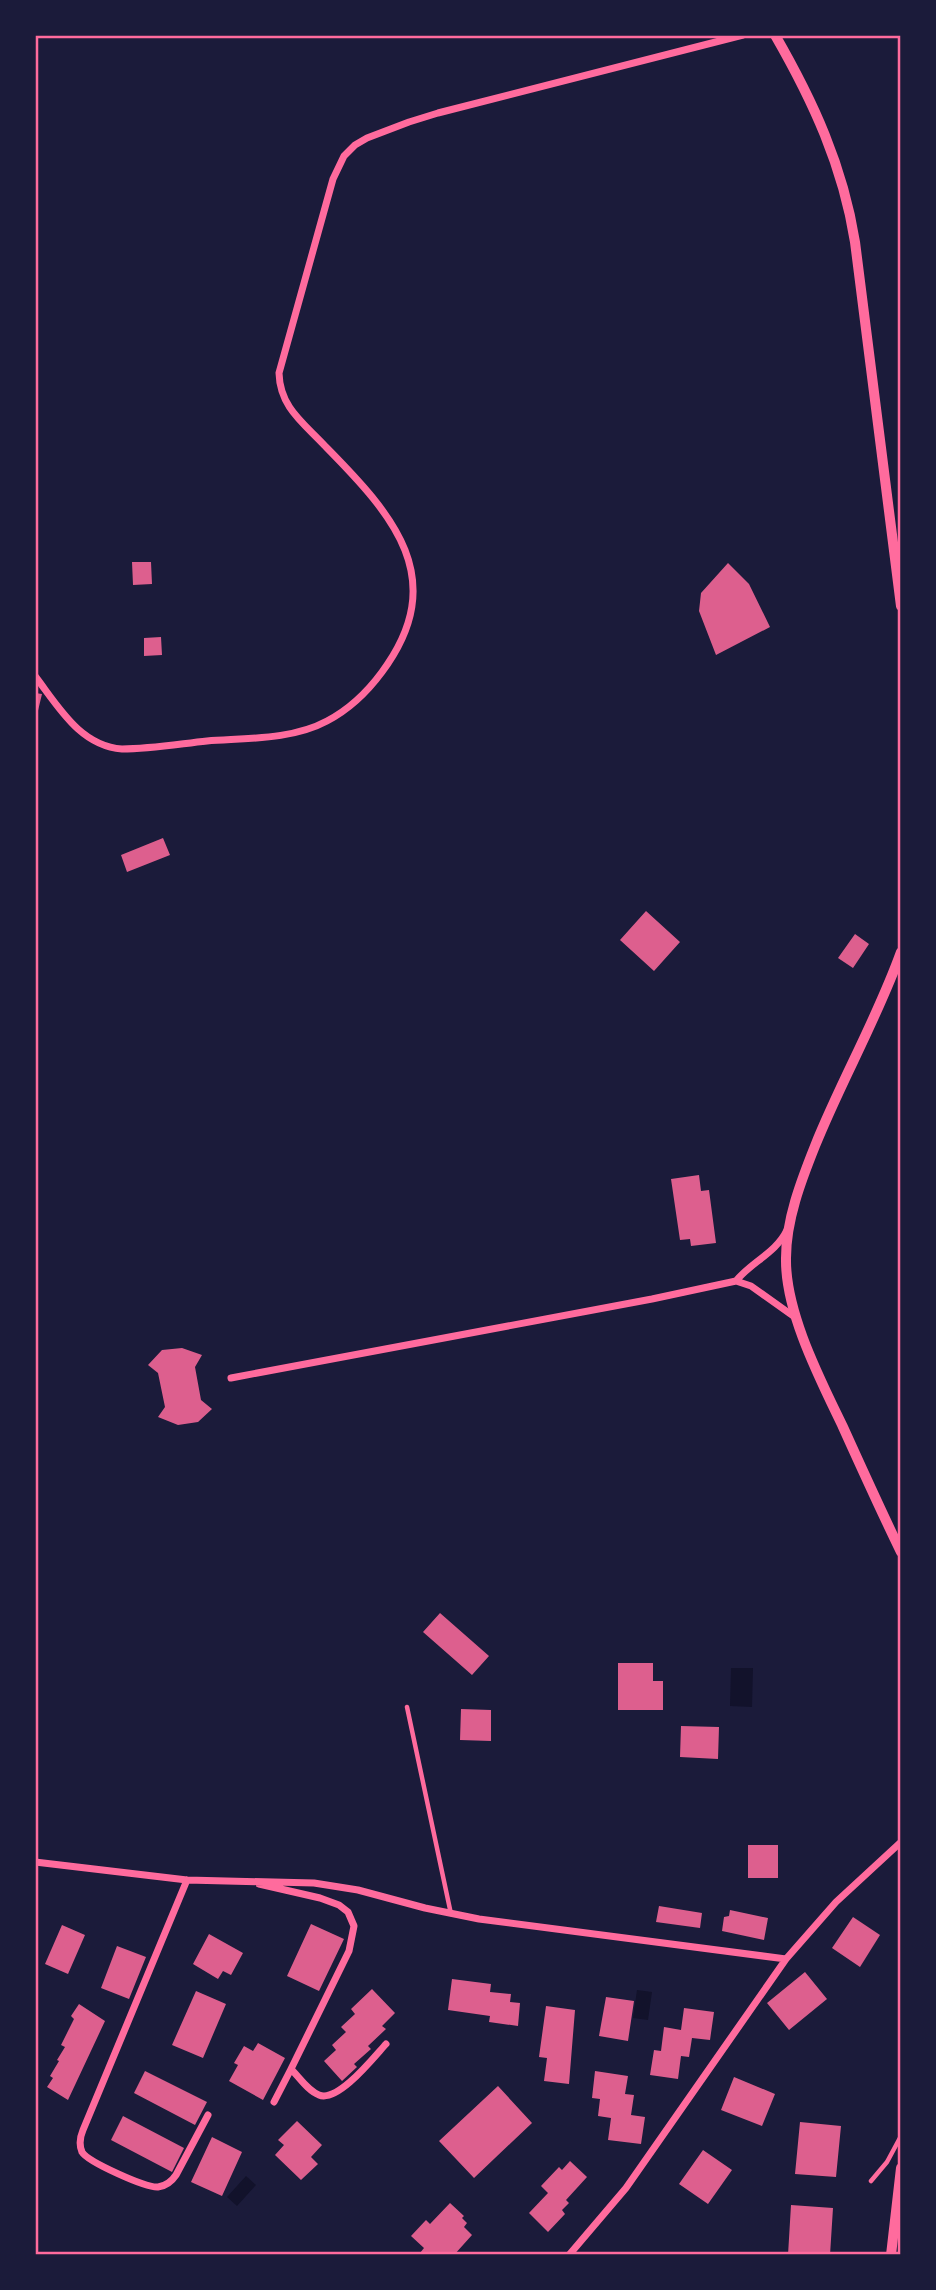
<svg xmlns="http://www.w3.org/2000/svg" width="936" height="2290" font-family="'Sofia Sans Condensed',sans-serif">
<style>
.water{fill:#12122b}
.building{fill:#dd5f8e}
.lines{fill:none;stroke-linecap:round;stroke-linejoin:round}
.service{stroke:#ff6b9d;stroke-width:4.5}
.minor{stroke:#ff6b9d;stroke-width:7}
.tertiary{stroke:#ff6b9d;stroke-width:10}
.neatline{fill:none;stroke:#ff6b9d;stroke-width:2.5}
</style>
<rect width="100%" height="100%" fill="#1b1b3a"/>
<path class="water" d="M731,1668H753L752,1707L730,1706Z
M637,1990L652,1992L648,2020L633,2018Z
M246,2176L256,2185L237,2206L227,2197Z"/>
<path class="building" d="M132,562H151L152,584L133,585Z
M728,563L749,584L770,627L716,655L699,611L701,593Z
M161,637L162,655L144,656V638Z
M35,693L42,694L36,719H35Z
M163,838L170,855L127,872L121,855Z
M646,911L680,942L654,971L620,940Z
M855,934L869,944L853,968L838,958Z
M699,1175L701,1191L709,1190L716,1243L691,1246L690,1239L680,1240L671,1179Z
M182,1348L202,1355L195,1367L201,1400L212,1409L198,1422L178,1425L158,1417L165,1407L158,1373L148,1365L162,1350Z
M440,1613L489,1656L472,1675L423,1632Z
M618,1663H653V1681H663V1710H618Z
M461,1709L491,1710V1741L460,1740Z
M681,1726L719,1727L718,1759L680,1757Z
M748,1845H778V1878H748Z
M659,1906L702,1913L700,1928L656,1922Z
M730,1910L768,1918L764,1940L722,1931L724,1917L729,1916Z
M853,1917L880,1935L860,1967L832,1948Z
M311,1924L344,1939L319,1991L287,1976Z
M62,1925L85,1935L68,1974L45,1964Z
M209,1934L243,1953L231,1975L223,1971L218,1979L193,1964Z
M117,1946L146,1957L129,1999L101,1988Z
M805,1972L827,1999L789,2030L767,2003Z
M452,1979L491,1984L490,1992L511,1994L510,2002L520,2003L518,2026L489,2022L490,2016L448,2010Z
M372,1989L395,2013L382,2026L386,2029L368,2046L371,2049L354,2064L357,2067L342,2081L324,2061L336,2050L332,2045L346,2032L341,2027L355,2014L351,2009Z
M196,1991L226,2004L203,2058L172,2045Z
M606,1997L634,2001L628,2041L599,2036Z
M79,2004L105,2021L68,2100L47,2087L53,2078L50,2076L59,2061L57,2060L65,2047L61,2045L74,2019L71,2016Z
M546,2006L575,2010L569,2084L544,2081L547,2058L539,2057Z
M684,2008L714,2012L710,2040L692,2038L689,2057L681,2056L678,2079L650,2075L654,2050L661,2051L664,2027L681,2030Z
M258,2043L285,2058L263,2100L229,2081L238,2065L234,2063L244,2046L253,2051Z
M145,2071L207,2102L195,2125L134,2093Z
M595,2071L628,2076L625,2094L634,2095L631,2115L645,2117L641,2144L608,2140L611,2118L598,2116L600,2099L592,2098Z
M734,2077L775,2094L762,2126L721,2110Z
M498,2086L532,2123L474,2178L439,2141Z
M123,2116L184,2148L172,2172L111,2140Z
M297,2121L322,2145L311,2157L318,2164L301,2180L275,2155L284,2145L278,2140Z
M800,2122L841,2126L836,2177L795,2174Z
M212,2137L242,2152L222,2196L191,2182Z
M703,2150L732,2170L708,2204L679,2184Z
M570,2161L587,2177L566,2200L569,2203L562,2210L565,2214L548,2232L529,2213L548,2193L541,2186L559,2167L562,2170Z
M450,2203L464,2216L462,2218L467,2223L464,2227L472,2235L454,2255H422L420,2253L424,2248L411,2236L426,2220L430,2224Z
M791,2205L833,2208L830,2255H788Z"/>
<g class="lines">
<path class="service" d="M407,1707L451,1914
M871,2181L887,2162L901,2136"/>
<path class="minor" d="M35,676C58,706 80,746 122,749C150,749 179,744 207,741C245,738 292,740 327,721C348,710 368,691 382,672C451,579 393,515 326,447C304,423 280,408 279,373L333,179L344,156L355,145L367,138L409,122L438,113L743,35
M736,1281C751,1262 776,1253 787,1230
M231,1378L652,1299L736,1281L751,1286L796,1318
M35,1862L187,1880L314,1883L358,1890L425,1908L479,1919L786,1959L836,1902L901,1842
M187,1880L83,2130C80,2137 79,2145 82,2152C88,2162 146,2188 158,2187C166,2186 172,2181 176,2175L208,2115
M259,1884L320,1898L339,1905L348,1912L354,1926L349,1951L291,2069C299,2077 308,2091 319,2095C338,2103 374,2057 386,2044
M274,2102L291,2069
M569,2255L626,2188L786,1959"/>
<path class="tertiary" d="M775,35C813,101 843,166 855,242L901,606
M901,952C877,1019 841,1081 815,1146C801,1181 786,1220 786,1258C785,1312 820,1379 843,1427C862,1469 881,1511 901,1552
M891,2255L901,2168"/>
</g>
<rect width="936" height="2290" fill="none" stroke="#1b1b3a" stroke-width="74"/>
<rect x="37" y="37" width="862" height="2216" class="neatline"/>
</svg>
